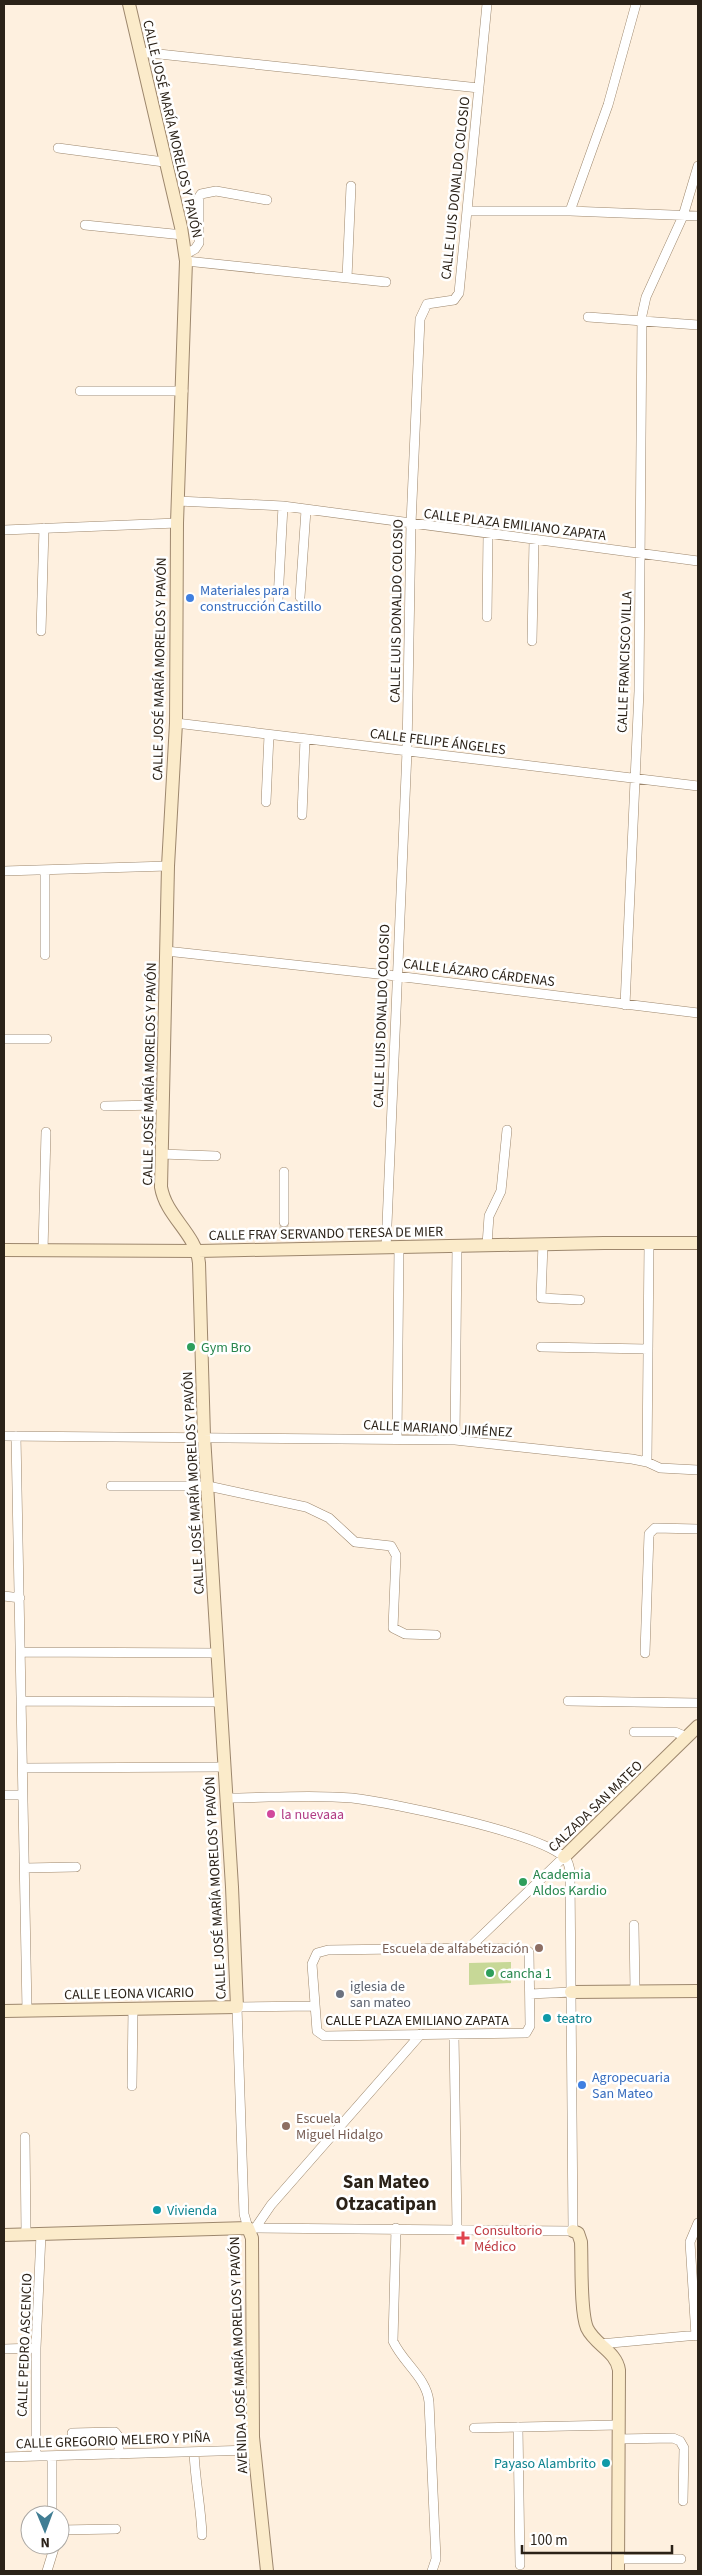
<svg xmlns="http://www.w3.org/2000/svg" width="702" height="2575" font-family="'Source Sans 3',sans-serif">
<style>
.green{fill:#c7d897}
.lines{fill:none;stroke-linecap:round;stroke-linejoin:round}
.street-tunnel{stroke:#d4c7b7;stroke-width:9;stroke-dasharray:9 4.5;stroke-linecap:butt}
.street-casing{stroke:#9d876d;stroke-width:10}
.secondary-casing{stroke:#9d876d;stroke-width:14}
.street{stroke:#fff;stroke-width:9}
.secondary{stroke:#fbebca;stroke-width:12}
.shop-dot{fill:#3f7fe0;stroke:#fff;stroke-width:2}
.leisure-dot{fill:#2e9e5b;stroke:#fff;stroke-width:2}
.hotel-dot{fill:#d1479c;stroke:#fff;stroke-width:2}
.education-dot{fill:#8d6e63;stroke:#fff;stroke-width:2}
.worship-dot{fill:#6b7280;stroke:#fff;stroke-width:2}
.culture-dot{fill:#0f9aa8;stroke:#fff;stroke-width:2}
.health-dot{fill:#e0444e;stroke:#fff;stroke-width:2}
.labels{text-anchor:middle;stroke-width:5;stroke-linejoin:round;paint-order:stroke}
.street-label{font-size:14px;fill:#2b2218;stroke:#fff}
.shop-label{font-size:14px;fill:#366cbe;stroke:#fff;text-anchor:start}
.leisure-label{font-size:14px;fill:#27864d;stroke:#fff;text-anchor:start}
.hotel-label{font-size:14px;fill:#b23c85;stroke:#fff;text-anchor:start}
.education-label{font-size:14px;fill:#785e54;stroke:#fff;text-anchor:end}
.worship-label{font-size:14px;fill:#5b616d;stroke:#fff;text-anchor:start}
.culture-label{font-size:14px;fill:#0d838f;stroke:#fff;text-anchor:start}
.health-label{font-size:14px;fill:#be3a42;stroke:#fff;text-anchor:start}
.district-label{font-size:19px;font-weight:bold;fill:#2b2218;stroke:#fff}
</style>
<rect width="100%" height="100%" fill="#fef0df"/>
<path class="green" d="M511,1962V1983L469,1985V1963Z"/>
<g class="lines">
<path class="street-tunnel" d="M284,1222V1240"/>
<g class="street-casing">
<path id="street" d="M140,52L479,88
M58,148L164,162
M468,211H570L698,216
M570,211L608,105L636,4
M85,225L183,235
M186,254L195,249L199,243V197L201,194L216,191L267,200
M186,261L386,282
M347,278L351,186
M588,317L698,325
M80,391H183
M178,501L283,506L698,561
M4,530L177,523
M300,597L306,510
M278,600L283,506
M487,617L488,534
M41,631L44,528
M532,641L534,540
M176,723L698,786
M266,802L269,735
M302,815L305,739
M45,870V955
M4,871L168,866
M166,951L396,976L698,1013
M625,1005L639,691L642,315L646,297L683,216L698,166
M4,1039H47
M105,1106L162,1105
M161,1154L216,1156
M284,1172V1222
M543,1244L541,1298L580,1300
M487,1245L489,1216L501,1191L507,1130
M386,1248L407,751L411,524L420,319L427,304L454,300L459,293L487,4
M43,1251L46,1132
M541,1347L648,1349
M4,1436L455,1440L632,1459L647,1462L660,1468L698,1470
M16,1436L27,2010
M397,1438L399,1247
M455,1440L457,1246
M647,1462L649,1243
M111,1486H208L306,1507L329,1518L355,1542L391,1546L396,1555L393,1628L405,1634L436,1635
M4,1596L20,1598
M21,1652L218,1653
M645,1653L649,1534L655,1528L698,1529
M22,1701L220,1702
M568,1701L698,1703
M634,1732H675L687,1737
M23,1768L223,1767
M4,1795H23
M226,1798C268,1798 311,1794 352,1798C393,1803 536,1832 564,1857C569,1862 570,1868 570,1874L573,2231L248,2228L244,2214L237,2007L315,2006
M25,1868L76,1867
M634,1925L635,1991
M469,1948L525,1949L529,1952L530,2026L526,2033L324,2036L317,2031L312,1964L317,1953L328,1950Z
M469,1948L564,1857
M530,1994L571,1992
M454,2035L457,2228
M132,2086L133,2008
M25,2137L26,2234
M256,2227L271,2205L421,2034
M396,2228L393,2341C403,2363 427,2378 429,2402L436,2559L432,2571
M696,2336L690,2242L698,2223
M600,2344L698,2335
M4,2349L36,2348
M518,2427L520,2565
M474,2428L618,2425
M72,2433L115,2432L119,2437V2454
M618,2439L673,2438L680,2441L684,2448L683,2501
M194,2452C195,2480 201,2507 202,2535
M36,2456V2348L41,2234
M52,2456V2515
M4,2457L253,2450
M60,2530L116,2529
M618,2559H681
M47,2571L55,2545"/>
</g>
<g class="secondary-casing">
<path id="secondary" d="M4,1250L198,1251L604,1243H698
M564,1857L698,1726
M571,1992L698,1991
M4,2011L237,2007L232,1887L204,1436L199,1263C196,1233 166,1217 161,1187L168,866L176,723L177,523L186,261L181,227L129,4
M573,2231L578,2233L581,2242C582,2262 580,2311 587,2328C595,2345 616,2351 619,2370L618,2571
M4,2235L248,2228L252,2238L253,2437L267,2571"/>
</g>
<use href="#street" class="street"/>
<use href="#secondary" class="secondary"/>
</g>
<g class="shop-dot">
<circle cx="190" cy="598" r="5"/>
<circle cx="582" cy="2085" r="5"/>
</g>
<g class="leisure-dot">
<circle cx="191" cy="1347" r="5"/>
<circle cx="523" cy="1882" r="5"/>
<circle cx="490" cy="1973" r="5"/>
</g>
<circle class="hotel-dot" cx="271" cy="1814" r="5"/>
<g class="education-dot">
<circle cx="539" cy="1948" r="5"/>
<circle cx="286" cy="2126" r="5"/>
</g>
<circle class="worship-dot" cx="340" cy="1994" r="5"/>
<g class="culture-dot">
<circle cx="547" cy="2018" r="5"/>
<circle cx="157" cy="2210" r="5"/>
<circle cx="606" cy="2463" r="5"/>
</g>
<path class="health-dot" d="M460.5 2230.5h5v5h5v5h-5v5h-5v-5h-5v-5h5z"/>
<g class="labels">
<g class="street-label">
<text transform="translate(173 129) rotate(77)" y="5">CALLE JOSÉ MARÍA MORELOS Y PAVÓN</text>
<text transform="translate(455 188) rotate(-84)" y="5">CALLE LUIS DONALDO COLOSIO</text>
<text transform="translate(515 524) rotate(7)" y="5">CALLE PLAZA EMILIANO ZAPATA</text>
<text transform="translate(396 611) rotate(-89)" y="5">CALLE LUIS DONALDO COLOSIO</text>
<text transform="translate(624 662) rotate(-88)" y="5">CALLE FRANCISCO VILLA</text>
<text transform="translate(159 669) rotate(-89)" y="5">CALLE JOSÉ MARÍA MORELOS Y PAVÓN</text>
<text transform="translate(438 741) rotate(7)" y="5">CALLE FELIPE ÁNGELES</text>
<text transform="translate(479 972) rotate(7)" y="5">CALLE LÁZARO CÁRDENAS</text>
<text transform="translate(381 1016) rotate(-88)" y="5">CALLE LUIS DONALDO COLOSIO</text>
<text transform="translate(149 1074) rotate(-89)" y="5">CALLE JOSÉ MARÍA MORELOS Y PAVÓN</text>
<text transform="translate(326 1233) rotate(-1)" y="5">CALLE FRAY SERVANDO TERESA DE MIER</text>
<text transform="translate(438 1428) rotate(3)" y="5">CALLE MARIANO JIMÉNEZ</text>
<text transform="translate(193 1483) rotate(-93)" y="5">CALLE JOSÉ MARÍA MORELOS Y PAVÓN</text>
<text transform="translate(595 1806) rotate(-44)" y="5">CALZADA SAN MATEO</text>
<text transform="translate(215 1888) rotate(-93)" y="5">CALLE JOSÉ MARÍA MORELOS Y PAVÓN</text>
<text transform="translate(129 1993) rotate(-1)" y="5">CALLE LEONA VICARIO</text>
<text x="417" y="2025">CALLE PLAZA EMILIANO ZAPATA</text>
<text transform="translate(24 2345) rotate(-88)" y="5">CALLE PEDRO ASCENCIO</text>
<text transform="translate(238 2355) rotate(-92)" y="5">AVENIDA JOSÉ MARÍA MORELOS Y PAVÓN</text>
<text transform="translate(113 2440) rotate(-2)" y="5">CALLE GREGORIO MELERO Y PIÑA</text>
</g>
<g class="shop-label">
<text x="200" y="595">Materiales para<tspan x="200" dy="16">construcción Castillo</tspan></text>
<text x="592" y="2082">Agropecuaria<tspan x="592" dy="16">San Mateo</tspan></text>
</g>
<g class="leisure-label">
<text x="201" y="1352">Gym Bro</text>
<text x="533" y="1879">Academia<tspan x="533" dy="16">Aldos Kardio</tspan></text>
<text x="500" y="1978">cancha 1</text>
</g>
<g class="hotel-label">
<text x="281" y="1819">la nuevaaa</text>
</g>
<g class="education-label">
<text x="529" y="1953">Escuela de alfabetización</text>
<text x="296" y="2123" text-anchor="start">Escuela<tspan x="296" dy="16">Miguel Hidalgo</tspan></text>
</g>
<g class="worship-label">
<text x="350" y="1991">iglesia de<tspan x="350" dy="16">san mateo</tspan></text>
</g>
<g class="culture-label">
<text x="557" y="2023">teatro</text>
<text x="167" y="2215">Vivienda</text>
<text x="596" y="2468" text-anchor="end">Payaso Alambrito</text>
</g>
<g class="health-label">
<text x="474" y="2235">Consultorio<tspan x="474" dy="16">Médico</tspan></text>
</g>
<g class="district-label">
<text x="386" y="2188">San Mateo<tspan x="386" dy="22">Otzacatipan</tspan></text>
</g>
</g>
<rect width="702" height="2575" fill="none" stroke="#2b2218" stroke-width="10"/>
<g transform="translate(45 2530) rotate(179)"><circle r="24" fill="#ffffff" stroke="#aaa7a3"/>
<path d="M0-4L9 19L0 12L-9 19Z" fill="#417e94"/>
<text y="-8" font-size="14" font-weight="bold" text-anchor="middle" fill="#2b2218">N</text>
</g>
<path d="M522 2545v8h150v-8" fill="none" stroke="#2b2218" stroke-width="2.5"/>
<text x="530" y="2545" font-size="15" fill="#2b2218" stroke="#ffffff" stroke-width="4" paint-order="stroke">100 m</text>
</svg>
